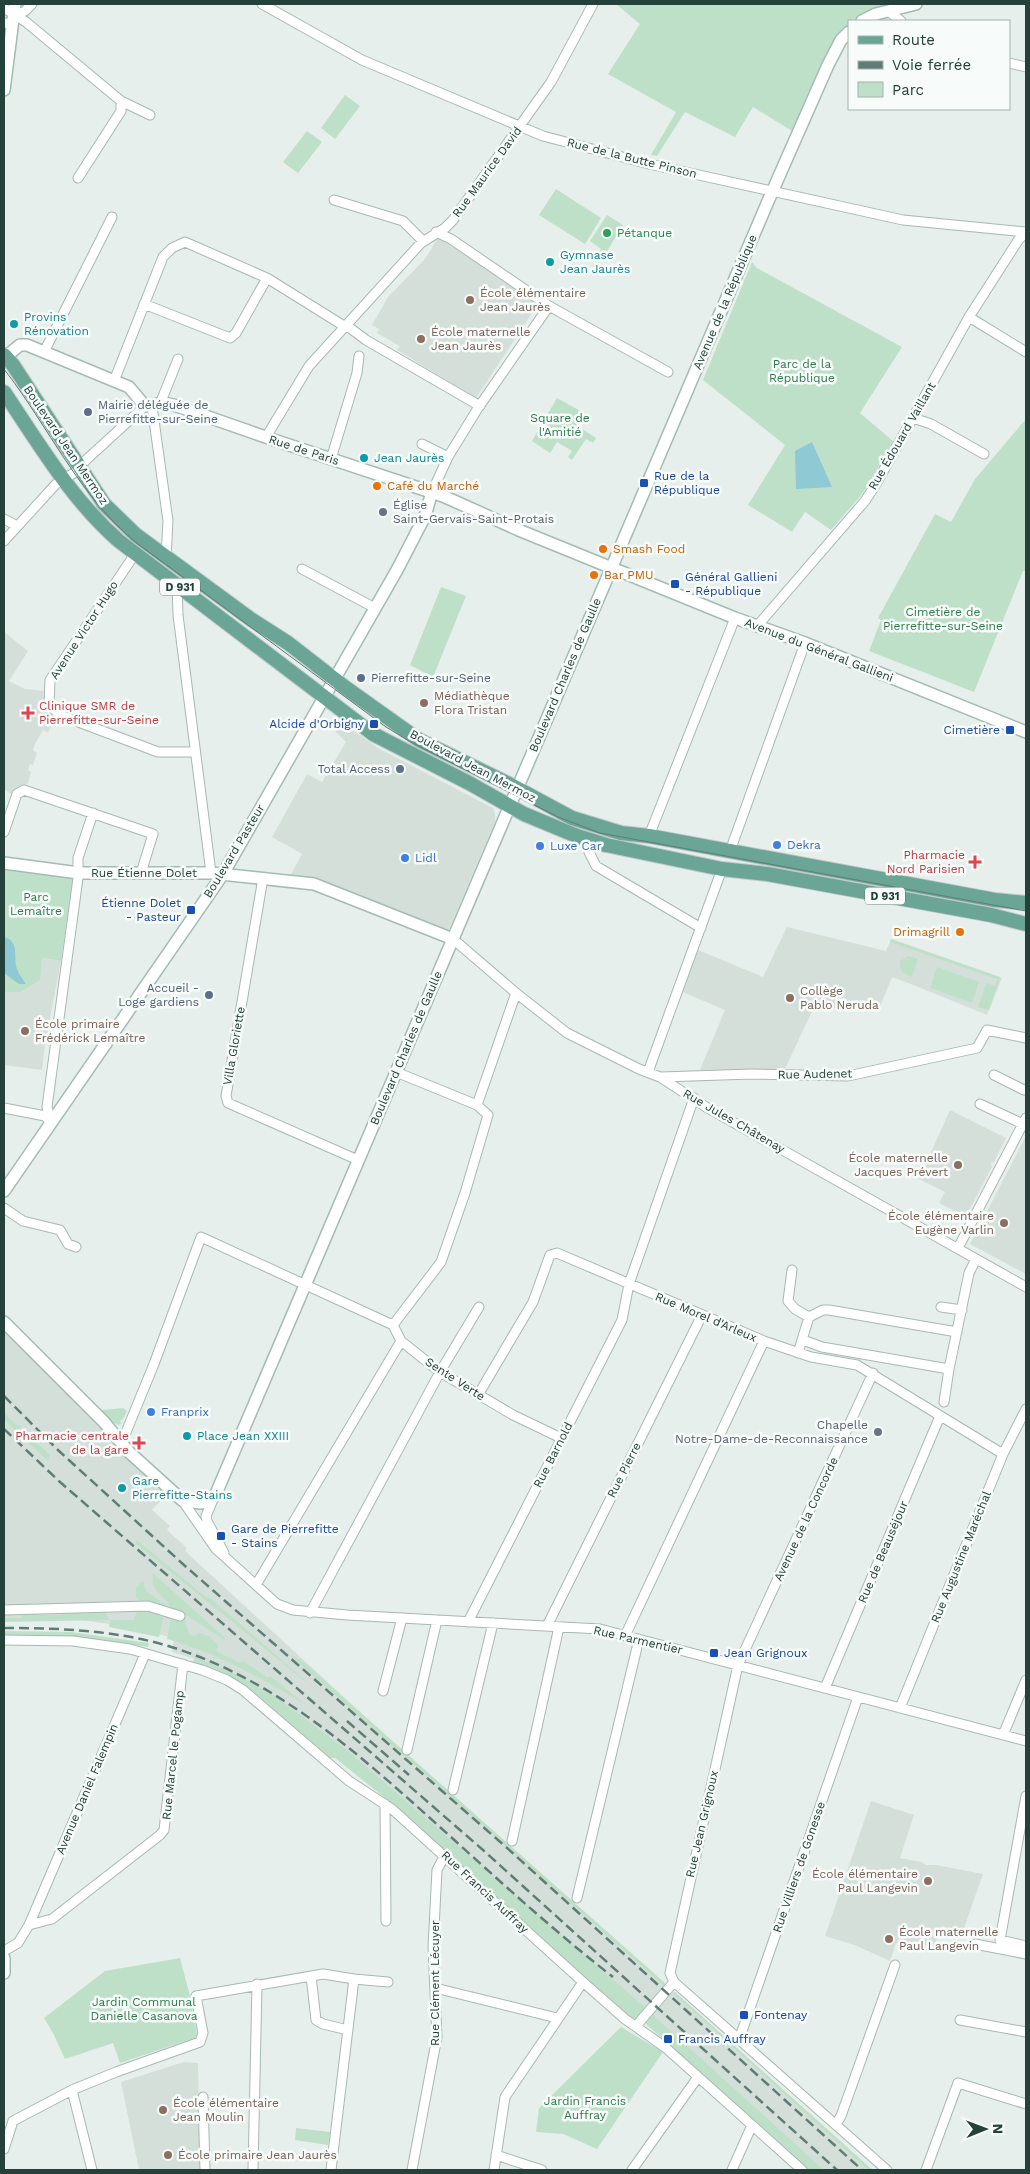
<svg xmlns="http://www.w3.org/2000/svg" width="1030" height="2174" font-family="'Work Sans',sans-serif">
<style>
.built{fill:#d4dfda}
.green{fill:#bfe0c8}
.water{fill:#8ec9d4}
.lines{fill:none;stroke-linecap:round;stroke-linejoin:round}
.street-casing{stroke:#a8b8b2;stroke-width:11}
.secondary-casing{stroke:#a4bbb3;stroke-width:14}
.primary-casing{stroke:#c2cac8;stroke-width:16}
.street{stroke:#fff;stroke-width:9}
.secondary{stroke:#fff;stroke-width:11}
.primary{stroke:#6aa596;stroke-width:14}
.tram{stroke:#5f7d75;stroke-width:1}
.rail{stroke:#5f7d75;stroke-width:2.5;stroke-dasharray:10 5;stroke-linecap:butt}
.leisure-dot{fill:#2e9e5b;stroke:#f7fbf9;stroke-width:2}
.culture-dot{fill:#0f9aa8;stroke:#f7fbf9;stroke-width:2}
.education-dot{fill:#8d6e63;stroke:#f7fbf9;stroke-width:2}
.service-dot{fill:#5c6f8a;stroke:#f7fbf9;stroke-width:2}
.transit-dot{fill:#1a4fb4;stroke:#f7fbf9;stroke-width:2}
.food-dot{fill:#e8710a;stroke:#f7fbf9;stroke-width:2}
.worship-dot{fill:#6b7280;stroke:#f7fbf9;stroke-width:2}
.health-dot{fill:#e0444e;stroke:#f7fbf9;stroke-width:2}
.shop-dot{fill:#3f7fe0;stroke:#f7fbf9;stroke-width:2}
.labels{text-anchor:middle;stroke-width:5;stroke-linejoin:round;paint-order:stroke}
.shield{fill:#f7fbf9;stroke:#637a73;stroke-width:1}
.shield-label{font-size:11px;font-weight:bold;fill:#24423a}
.street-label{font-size:12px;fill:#24423a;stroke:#f7fbf9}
.leisure-label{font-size:12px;fill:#27864d;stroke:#f7fbf9;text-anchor:start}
.culture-label{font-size:12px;fill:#0d838f;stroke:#f7fbf9;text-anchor:start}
.education-label{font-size:12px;fill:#785e54;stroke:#f7fbf9;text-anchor:start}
.park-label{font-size:12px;fill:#2d7a4b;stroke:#f7fbf9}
.service-label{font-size:12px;fill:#4e5e75;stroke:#f7fbf9;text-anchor:start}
.transit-label{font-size:12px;fill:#164399;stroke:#f7fbf9;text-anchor:start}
.food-label{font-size:12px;fill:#c56008;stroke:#f7fbf9;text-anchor:start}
.worship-label{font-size:12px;fill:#5b616d;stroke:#f7fbf9;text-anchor:start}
.health-label{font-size:12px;fill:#be3a42;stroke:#f7fbf9;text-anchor:end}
.shop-label{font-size:12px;fill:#366cbe;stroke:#f7fbf9;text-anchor:start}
</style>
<rect width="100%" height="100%" fill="#e6efeb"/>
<path class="built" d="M438,238L540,301L476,398L397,350L400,346L377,333L379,329L372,325L388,297L425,259Z
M4,632L28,651L9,681L25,689L44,691L43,696L49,710L56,715L48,733L43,730L35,744L33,750L37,753L33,765L30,764L28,770L31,772L28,783L11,794L4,789Z
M338,720L378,748L493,808L495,814V822L449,929L445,930L290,876L302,854L272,837L307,774L322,782L346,742L335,731Z
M787,927L886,951L891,939L1002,978L987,1015L916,986L892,977L881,1004L873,1007L813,1009L785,1069L700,1070L725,1010L683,992L698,950L763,977Z
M42,958L61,961L45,1044L42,1070L4,1065V992H21L39,980Z
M950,1110L1006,1138L994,1162L991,1163L992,1167L963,1222L956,1219L959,1213L939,1203L945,1192L919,1179Z
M1026,1136V1274L970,1244Z
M4,1332L169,1492L152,1510L170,1526L167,1530L187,1548L185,1551L369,1720L873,2170H822L285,1711L276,1712L241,1682L195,1659L172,1652L174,1638L122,1626L81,1620H4Z
M871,1801L914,1815L900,1858L922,1862L926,1865H936L983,1874L963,1931L941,1926L933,1950L922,1945L920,1950L917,1949L916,1951L902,1946L901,1944L896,1943L890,1961L857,1946L825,1936Z
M184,2062L198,2063L200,2170H139L121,2082Z"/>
<path class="green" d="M616,4H895L849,21V25L832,45L792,131L753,107L735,137L685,112L657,156L651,155L676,112L608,74L640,24Z
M345,95L360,106L335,139L321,128Z
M307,131L322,142L298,173L283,162Z
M556,189L601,218L585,244L539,215Z
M607,215L623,225L603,258L598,255L601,249L590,241Z
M752,262L757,268L902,347L860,413L894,442L863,493L831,530L805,512L792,532L748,505L785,445L703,380Z
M557,398L584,413L576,425L596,438L593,443L586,439L572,460L568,457L572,451L557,442L550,453L532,441Z
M1026,419V571H1023L974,692L869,651L881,620L878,618L935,514L951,522L975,479Z
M441,587L466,596L433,677L410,665Z
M4,867L73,877L61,961L42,958L40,980L21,992H4Z
M891,939L1000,977L989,1010L978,1007L986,983L995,986L997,979L890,942Z
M908,956L918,959L912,977C903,974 899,971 900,961Z
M937,967L979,982L972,1003L930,988Z
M123,1408L127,1411L123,1419L120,1421L122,1423L119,1425L114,1423L101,1410Z
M4,1413L50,1455L48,1461L4,1420Z
M137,1540L207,1598L209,1597L316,1690L135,1543Z
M153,1573L225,1638L224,1640L186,1615L185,1621L189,1633L194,1636L200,1633L209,1636L218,1645L216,1651L240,1663L243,1661L268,1678L270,1676L305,1704C260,1678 217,1653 167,1639C168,1631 172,1620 171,1611C170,1597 149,1594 153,1573Z
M143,1581L146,1591L166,1605V1610L142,1604L136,1597V1587Z
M103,1610L110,1620H134L137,1611L164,1614L159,1637L109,1627L110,1620L4,1622V1618H22L23,1612H37L38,1615H61L66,1611Z
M4,1631L71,1632L149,1643L148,1647L109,1641L56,1636L4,1637Z
M291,1656L300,1659L665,1983L663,1985Z
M195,1657L238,1675L275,1696L348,1751L647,2009L635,2019L627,2016L399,1809L335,1758H330L252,1691L238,1682L193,1662Z
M180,1958L189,1992L197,2035L195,2038L120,2063L113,2043L65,2059L53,2033L44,2018L105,1971Z
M675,1992L872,2170H868L673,1993Z
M652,2014L824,2170H808L646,2024V2021Z
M621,2027L663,2052L597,2149L563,2134L536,2132L539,2108Z
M296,2128L330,2132L328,2145L295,2140Z"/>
<path class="water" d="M812,442L832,487L796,489L795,451Z
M4,937C20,941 13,957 17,969C19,975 23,979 26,984H19L4,973Z"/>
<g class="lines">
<g class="street-casing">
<path id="street" d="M262,4L362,60L543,136L649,164L903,220L1026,232
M4,8L26,22L121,101L150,115
M888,11L901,21
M14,16L25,11L32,4
M4,23L12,24
M1009,63L1026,67
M78,178L121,111V101
M334,200L403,221L423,241
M436,232L451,239L549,306L668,372
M144,304L230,338L236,333L267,278
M969,317L1026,352
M346,325L366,340L480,406
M44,352L112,217
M114,381L163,257L172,248L185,242L267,278L344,326
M160,404L178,359
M152,406L168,521L166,557
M913,418L931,424L984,454
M266,437L309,366L421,243L445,228L453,220L551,82L593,4
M422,444L448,457
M331,459L357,373L359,356
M432,492L448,457L478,408L549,306
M4,519L17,526
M4,541L56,484L74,473L86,460L145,406
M135,554L50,680L49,705L60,715L158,752H194
M302,569L375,608
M177,584L178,615L211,873
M758,625L865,501L876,484L969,317L1019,239L1026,233
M4,832L17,794L24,790L153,834L141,873
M649,836L735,618
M590,840L589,852L596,866L701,928
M730,851L805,643
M263,878L226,1096L228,1103L358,1160
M453,939L516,993L567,1033L639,1069L660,1077L706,1107L1026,1287
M648,1072L722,869
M994,1075L1024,1090
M661,1077L752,1074L848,1076L977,1048L987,1030L1026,1038
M980,1104L1023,1124
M477,1105L516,993
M4,1108L45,1116L51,1123
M51,1123L47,1107L78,878V858L93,813
M4,1208L23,1221L60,1230L68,1244L76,1247
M958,1248L1026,1118
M792,1270L788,1301L795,1309L809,1317L798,1353
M941,1307L962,1310
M809,1317L823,1310H829L957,1332
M393,1325L441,1262L465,1193L488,1115L477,1105L396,1072
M803,1340L822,1347L949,1369L969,1273L976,1259
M873,1373L738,1665L670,1973L674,1982L887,2170
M478,1395L533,1302L550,1255L557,1253L764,1341L811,1357L857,1365L1003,1454
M944,1402L949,1369
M122,1442L154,1364L201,1237L393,1325L401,1341L440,1372L513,1415L561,1438
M214,1497L206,1516L207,1521L224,1553
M182,1500L216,1549L277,1604L293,1610L347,1615L600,1629L1026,1741
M256,1585L401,1341
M4,1610L148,1606L180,1616
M310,1613L440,1372L479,1307
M468,1622L622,1320L629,1284L694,1098
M547,1626L702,1315
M625,1636L764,1341
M4,1640L73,1641L130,1649L202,1670L227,1680L243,1690L349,1781L392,1809L583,1982L625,2019L666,2048L802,2170
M825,1688L940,1416
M383,1691L402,1618
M900,1708L1003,1454L1026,1409
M1003,1735L1026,1680
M407,1750L437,1620
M453,1790L493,1623
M1026,1796L1000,1940L1026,1946
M385,1804L386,1921
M512,1841L559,1627
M577,1898L639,1639
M29,1925L52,1919L160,1835L164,1830L183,1664
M975,1944L1026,1954
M4,1951L18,1943L29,1925L145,1654
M311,1976L316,2020L323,2024L348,2030
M354,1979L388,1982
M435,1988L557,2018
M960,2020L1026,2032
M636,2026L674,1982
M740,2037L858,1697
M72,2090L92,2170
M203,2097L205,2170
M836,2124L841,2116L895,1965
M4,2149L13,2121L72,2090L116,2072L200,2042L203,2033L196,1996L323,1974L354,1979L331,2170
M496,2155L542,2170
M253,2170L257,1984
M412,2170L437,2037L433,1947L437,1870L445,1855
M494,2170L505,2097L583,1982
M632,2170L698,2077
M732,2170L752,2125
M926,2170L958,2083L1026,2104"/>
</g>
<g class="secondary-casing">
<path id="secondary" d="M862,21L876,14L916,4
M4,90L15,4
M4,358L20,345H27L129,387L145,406L164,403L174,405L274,440L443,496L521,531L735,618L805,643L1026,732
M4,863L79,873H211L314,884L453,939
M4,1191L223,874L397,570L425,516L432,492
M4,1322L104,1422L129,1452L182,1500L200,1503L208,1502L215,1496L769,199L828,65L841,40L849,32
M4,1958V1973"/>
</g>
<g class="primary-casing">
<path id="primary" d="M4,355L13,365L104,504L136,535L252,620L288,643L346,688L419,740L507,783L572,818L621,833L649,836L995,900L1026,903
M4,392C39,444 71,499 119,541L373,734L469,783L524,814L577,836L606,845L722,869L767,874L991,915L1026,924"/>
</g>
<use href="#street" class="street"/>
<use href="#secondary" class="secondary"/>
<use href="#primary" class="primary"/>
<path class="tram" d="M4,369C49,427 79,497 138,544L386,727L409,741L558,817L600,833L1026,911"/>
<path class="rail" d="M4,1396L59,1451L184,1565L506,1847L862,2170
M4,1429L60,1482L483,1850L837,2170
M4,1628C58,1628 112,1630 165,1645C270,1676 351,1747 431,1819C491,1873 550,1928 613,1977
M347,1721L409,1775"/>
</g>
<circle class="leisure-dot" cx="607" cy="233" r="5"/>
<g class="culture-dot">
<circle cx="550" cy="262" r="5"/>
<circle cx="14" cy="324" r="5"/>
<circle cx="364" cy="458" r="5"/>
<circle cx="187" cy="1436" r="5"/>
<circle cx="122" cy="1488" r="5"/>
</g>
<g class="education-dot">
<circle cx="470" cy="300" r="5"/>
<circle cx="421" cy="339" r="5"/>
<circle cx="424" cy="703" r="5"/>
<circle cx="790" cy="998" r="5"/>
<circle cx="25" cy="1031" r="5"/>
<circle cx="958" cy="1165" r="5"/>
<circle cx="1004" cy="1223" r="5"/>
<circle cx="928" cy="1881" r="5"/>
<circle cx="889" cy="1939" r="5"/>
<circle cx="163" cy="2110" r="5"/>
<circle cx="168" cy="2155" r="5"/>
</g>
<g class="service-dot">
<circle cx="88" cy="412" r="5"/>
<circle cx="361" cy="678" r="5"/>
<circle cx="400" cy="769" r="5"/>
<circle cx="209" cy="995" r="5"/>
</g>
<g class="transit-dot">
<rect x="639" y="478" width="10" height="10" rx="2.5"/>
<rect x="670" y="579" width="10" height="10" rx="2.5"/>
<rect x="369" y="719" width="10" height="10" rx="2.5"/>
<rect x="1005" y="725" width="10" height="10" rx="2.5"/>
<rect x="186" y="905" width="10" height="10" rx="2.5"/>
<rect x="216" y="1531" width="10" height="10" rx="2.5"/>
<rect x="709" y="1648" width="10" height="10" rx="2.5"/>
<rect x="739" y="2010" width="10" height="10" rx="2.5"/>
<rect x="663" y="2034" width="10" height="10" rx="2.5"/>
</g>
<g class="food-dot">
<circle cx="377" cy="486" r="5"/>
<circle cx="603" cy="549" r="5"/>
<circle cx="594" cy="575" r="5"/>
<circle cx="960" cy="932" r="5"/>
</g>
<g class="worship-dot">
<circle cx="383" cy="512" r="5"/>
<circle cx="878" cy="1432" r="5"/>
</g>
<g class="health-dot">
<path d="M25.5 705.5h5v5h5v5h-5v5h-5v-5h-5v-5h5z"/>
<path d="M972.5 854.5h5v5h5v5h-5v5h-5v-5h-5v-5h5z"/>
<path d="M136.5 1435.5h5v5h5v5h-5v5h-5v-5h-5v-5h5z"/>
</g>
<g class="shop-dot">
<circle cx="777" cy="845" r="5"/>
<circle cx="540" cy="846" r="5"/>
<circle cx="405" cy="858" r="5"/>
<circle cx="151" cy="1412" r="5"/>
</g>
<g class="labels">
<g class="shield">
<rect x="160" y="578.5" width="40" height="17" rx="4"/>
<rect x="865" y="887.5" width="40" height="17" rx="4"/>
</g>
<g class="shield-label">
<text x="180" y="591">D 931</text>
<text x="885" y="900">D 931</text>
</g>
<g class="street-label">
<text transform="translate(632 158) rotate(14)" y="4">Rue de la Butte Pinson</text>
<text transform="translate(487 172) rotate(-54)" y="4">Rue Maurice David</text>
<text transform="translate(725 302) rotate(-67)" y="4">Avenue de la République</text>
<text transform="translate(902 436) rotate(-60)" y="4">Rue Édouard Vaillant</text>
<text transform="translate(66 445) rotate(56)" y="4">Boulevard Jean Mermoz</text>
<text transform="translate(304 450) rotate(18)" y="4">Rue de Paris</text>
<text transform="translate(84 630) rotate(-57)" y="4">Avenue Victor Hugo</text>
<text transform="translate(819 650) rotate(21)" y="4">Avenue du Général Gallieni</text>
<text transform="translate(565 675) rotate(-67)" y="4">Boulevard Charles de Gaulle</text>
<text transform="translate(473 766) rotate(28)" y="4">Boulevard Jean Mermoz</text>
<text transform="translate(234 851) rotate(-59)" y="4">Boulevard Pasteur</text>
<text x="144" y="877">Rue Étienne Dolet</text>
<text transform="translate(234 1046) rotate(-80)" y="4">Villa Gloriette</text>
<text transform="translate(406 1048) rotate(-67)" y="4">Boulevard Charles de Gaulle</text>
<text transform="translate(815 1074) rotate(-1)" y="4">Rue Audenet</text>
<text transform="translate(734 1121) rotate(30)" y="4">Rue Jules Châtenay</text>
<text transform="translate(706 1317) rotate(23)" y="4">Rue Morel d'Arleux</text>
<text transform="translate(455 1379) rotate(33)" y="4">Sente Verte</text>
<text transform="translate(553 1455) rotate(-63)" y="4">Rue Barnold</text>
<text transform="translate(624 1470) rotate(-63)" y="4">Rue Pierre</text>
<text transform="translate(806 1519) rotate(-65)" y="4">Avenue de la Concorde</text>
<text transform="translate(883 1552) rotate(-67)" y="4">Rue de Beauséjour</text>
<text transform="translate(961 1557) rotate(-68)" y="4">Rue Augustine Maréchal</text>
<text transform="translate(638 1640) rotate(13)" y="4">Rue Parmentier</text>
<text transform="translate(173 1755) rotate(-84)" y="4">Rue Marcel le Pogamp</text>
<text transform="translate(87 1789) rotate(-67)" y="4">Avenue Daniel Falempin</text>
<text transform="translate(702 1824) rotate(-77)" y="4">Rue Jean Grignoux</text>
<text transform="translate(799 1867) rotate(-71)" y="4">Rue Villiers de Gonesse</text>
<text transform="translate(485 1892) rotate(43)" y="4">Rue Francis Auffray</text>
<text transform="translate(435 1983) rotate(-90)" y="4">Rue Clément Lécuyer</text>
</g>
<g class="leisure-label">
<text x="617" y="237">Pétanque</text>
</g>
<g class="culture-label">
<text x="560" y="259">Gymnase<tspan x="560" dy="14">Jean Jaurès</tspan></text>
<text x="24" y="321">Provins<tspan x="24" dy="14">Rénovation</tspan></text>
<text x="374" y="462">Jean Jaurès</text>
<text x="197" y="1440">Place Jean XXIII</text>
<text x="132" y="1485">Gare<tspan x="132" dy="14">Pierrefitte-Stains</tspan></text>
</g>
<g class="education-label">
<text x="480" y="297">École élémentaire<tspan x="480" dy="14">Jean Jaurès</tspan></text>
<text x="431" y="336">École maternelle<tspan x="431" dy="14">Jean Jaurès</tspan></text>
<text x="434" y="700">Médiathèque<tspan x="434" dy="14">Flora Tristan</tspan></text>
<text x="800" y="995">Collège<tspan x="800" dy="14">Pablo Neruda</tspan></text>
<text x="35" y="1028">École primaire<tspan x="35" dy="14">Frédérick Lemaître</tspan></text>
<text x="948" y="1162" text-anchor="end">École maternelle<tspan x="948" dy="14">Jacques Prévert</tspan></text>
<text x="994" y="1220" text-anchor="end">École élémentaire<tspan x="994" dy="14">Eugène Varlin</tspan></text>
<text x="918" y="1878" text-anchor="end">École élémentaire<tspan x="918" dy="14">Paul Langevin</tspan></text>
<text x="899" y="1936">École maternelle<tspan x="899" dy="14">Paul Langevin</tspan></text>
<text x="173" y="2107">École élémentaire<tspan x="173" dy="14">Jean Moulin</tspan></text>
<text x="178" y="2159">École primaire Jean Jaurès</text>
</g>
<g class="park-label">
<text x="802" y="368">Parc de la<tspan x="802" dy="14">République</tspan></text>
<text x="560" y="422">Square de<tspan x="560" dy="14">l'Amitié</tspan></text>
<text x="943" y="616">Cimetière de<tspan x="943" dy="14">Pierrefitte-sur-Seine</tspan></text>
<text x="36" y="901">Parc<tspan x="36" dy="14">Lemaître</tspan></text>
<text x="144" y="2006">Jardin Communal<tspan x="144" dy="14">Danielle Casanova</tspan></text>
<text x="585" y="2105">Jardin Francis<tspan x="585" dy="14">Auffray</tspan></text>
</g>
<g class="service-label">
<text x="98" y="409">Mairie déléguée de<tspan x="98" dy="14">Pierrefitte-sur-Seine</tspan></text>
<text x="371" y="682">Pierrefitte-sur-Seine</text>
<text x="390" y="773" text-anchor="end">Total Access</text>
<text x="199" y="992" text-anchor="end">Accueil -<tspan x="199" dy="14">Loge gardiens</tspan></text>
</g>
<g class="transit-label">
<text x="654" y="480">Rue de la<tspan x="654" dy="14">République</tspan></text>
<text x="685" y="581">Général Gallieni<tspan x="685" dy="14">- République</tspan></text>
<text x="364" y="728" text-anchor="end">Alcide d'Orbigny</text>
<text x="1000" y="734" text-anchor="end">Cimetière</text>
<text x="181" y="907" text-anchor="end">Étienne Dolet<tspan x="181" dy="14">- Pasteur</tspan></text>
<text x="231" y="1533">Gare de Pierrefitte<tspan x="231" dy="14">- Stains</tspan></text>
<text x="724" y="1657">Jean Grignoux</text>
<text x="754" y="2019">Fontenay</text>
<text x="678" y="2043">Francis Auffray</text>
</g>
<g class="food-label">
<text x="387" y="490">Café du Marché</text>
<text x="613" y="553">Smash Food</text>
<text x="604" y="579">Bar PMU</text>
<text x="950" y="936" text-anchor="end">Drimagrill</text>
</g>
<g class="worship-label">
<text x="393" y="509">Église<tspan x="393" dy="14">Saint-Gervais-Saint-Protais</tspan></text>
<text x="868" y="1429" text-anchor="end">Chapelle<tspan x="868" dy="14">Notre-Dame-de-Reconnaissance</tspan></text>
</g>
<g class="health-label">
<text x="39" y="710" text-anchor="start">Clinique SMR de<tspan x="39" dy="14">Pierrefitte-sur-Seine</tspan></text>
<text x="965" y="859">Pharmacie<tspan x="965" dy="14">Nord Parisien</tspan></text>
<text x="129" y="1440">Pharmacie centrale<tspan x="129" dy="14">de la gare</tspan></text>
</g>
<g class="shop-label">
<text x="787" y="849">Dekra</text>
<text x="550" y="850">Luxe Car</text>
<text x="415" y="862">Lidl</text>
<text x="161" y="1416">Franprix</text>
</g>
</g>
<rect width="1030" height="2174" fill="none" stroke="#24423a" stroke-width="10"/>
<rect x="848" y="20" width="162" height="90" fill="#f7fbf9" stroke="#a3b1ad"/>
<rect x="858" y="36" width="25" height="8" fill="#6aa596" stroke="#a3b1ad"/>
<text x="892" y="45" font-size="15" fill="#24423a">Route</text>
<rect x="858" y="61" width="25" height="8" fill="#5f7d75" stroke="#a3b1ad"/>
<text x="892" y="70" font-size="15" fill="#24423a">Voie ferrée</text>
<rect x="858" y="82" width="25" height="15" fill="#bfe0c8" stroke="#a3b1ad"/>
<text x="892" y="95" font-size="15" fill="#24423a">Parc</text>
<g transform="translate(985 2129) rotate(89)" stroke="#f7fbf9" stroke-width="4" paint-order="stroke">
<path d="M0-4L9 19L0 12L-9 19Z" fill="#24423a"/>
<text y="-8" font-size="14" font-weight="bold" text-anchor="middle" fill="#24423a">N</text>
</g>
</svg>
